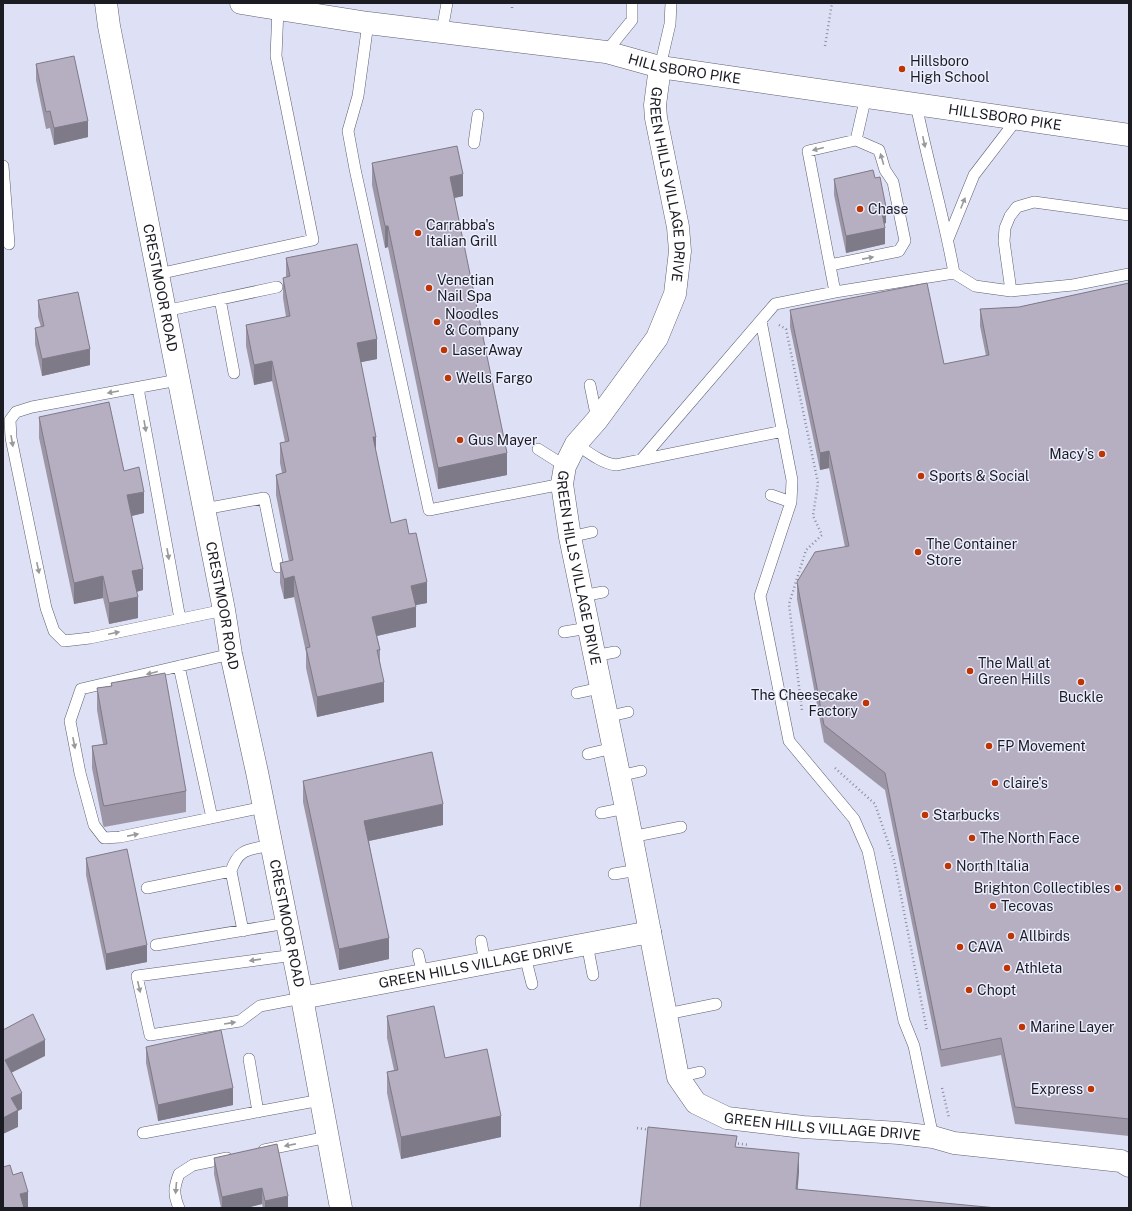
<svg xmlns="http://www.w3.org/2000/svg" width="1132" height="1211" font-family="'Public Sans',sans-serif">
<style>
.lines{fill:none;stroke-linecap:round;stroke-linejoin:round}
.lane-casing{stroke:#5d5f71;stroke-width:12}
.street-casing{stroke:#5d5f71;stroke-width:23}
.secondary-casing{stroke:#5d5f71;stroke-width:23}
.primary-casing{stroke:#5d5f71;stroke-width:23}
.path{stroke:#8c8e9d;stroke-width:2.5;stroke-dasharray:1 3;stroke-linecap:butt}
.lane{stroke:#fff;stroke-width:11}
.street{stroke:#fff;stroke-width:22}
.secondary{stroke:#fff;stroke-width:22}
.primary{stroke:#fff;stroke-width:22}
.wall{fill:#9d96a6}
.shaded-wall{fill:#7f7a87}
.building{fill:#b6aec1;stroke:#7f7a87}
.oneway{fill:#98999c}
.poi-dot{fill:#be3504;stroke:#eceefe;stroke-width:1.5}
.labels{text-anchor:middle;stroke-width:3;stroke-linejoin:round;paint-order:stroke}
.poi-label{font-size:14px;fill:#1b1c23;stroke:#eceefe;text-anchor:start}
.street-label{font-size:14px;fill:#1b1c23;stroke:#eceefe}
</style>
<rect width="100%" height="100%" fill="#dee0f5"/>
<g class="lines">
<g class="lane-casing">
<path id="lane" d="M368,23L358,96L348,131L355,169L429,510L562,484
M442,31L447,3
M606,52L632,20V3
M660,67L670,24L671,3
M916,104C927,160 944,216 954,273L975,286L1011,291L1073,285L1129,274
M856,140L866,96
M474,143L478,115
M3,166L9,244
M948,239L974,175L1017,119
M830,265L899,251L905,241L893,182L885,170L879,150L856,140L808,151L835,292
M158,274L313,240L276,56L278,9
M1011,291L1004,241L1005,228L1010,216L1017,207L1034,202L1129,215
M220,299L234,373
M165,311L277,287
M761,321L792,480L791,502
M178,380L32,407L16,412L10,420L11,438L46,608L54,631L64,641L90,638L224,610
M590,385L597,419
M138,388L180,619
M576,444C588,452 601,463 616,465L783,431
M538,449L565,466
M641,460L775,304L835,292L954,273
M771,495L791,502L760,596L789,741L854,819L868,851L904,1021L914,1046L933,1137
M204,509L264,498L278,567
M570,537L592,532
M582,596L603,592
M564,632L588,628
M231,654L81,689L70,721L80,773L94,825L104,838L120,837L264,807
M594,656L615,652
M179,666L212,818
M577,693L600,688
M606,717L628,712
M588,754L613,748
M619,776L641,771
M601,813L626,808
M631,837L681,827
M231,871C239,847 250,850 272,845
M614,874L638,870
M147,888L231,871L243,931
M481,941L485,963
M587,944L593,975
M156,945L287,923
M418,954L423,975
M294,955L137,976L150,1035L240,1021L260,1006L302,998
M525,956L532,984
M667,1014L716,1004
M249,1059L258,1112
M678,1077L700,1072
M143,1133L321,1100
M264,1150L328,1137
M179,1208C173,1194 174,1187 179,1174L193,1165L227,1158"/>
</g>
<g class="street-casing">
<g id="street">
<path id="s1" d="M660,67L655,105L656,118L678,227L680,251L675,294L657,338L597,420L576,444L565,466L562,484L570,537L626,808L678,1077L696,1103L727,1118L803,1127L899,1133L933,1137L954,1143L1121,1161L1129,1166"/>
<path id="s2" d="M302,998L650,932"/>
</g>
</g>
<g class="secondary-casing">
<g id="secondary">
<path id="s3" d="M106,3L109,26L224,610L231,654L257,772L302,998L341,1208"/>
</g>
</g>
<g class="primary-casing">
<g id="primary">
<path id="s4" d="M241,3L368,23L606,52L660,67L1129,135"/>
</g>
</g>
<path class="path" d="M512,3V9
M825,46L832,3
M779,325L786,329L818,483L813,516L822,535L806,550L789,604L802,711
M835,768L875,804L894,860L927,1031
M942,1088L949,1118
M637,1128L650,1130
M734,1143L749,1145"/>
<use href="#lane" class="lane"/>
<use href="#street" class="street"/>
<use href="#secondary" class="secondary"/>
<use href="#primary" class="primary"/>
</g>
<path class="wall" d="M36,64L88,137L54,145L50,128L46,129L36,80Z
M372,163L463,196L454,198L507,475L438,489L388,247L385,248L372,185Z
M834,179L886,223L884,224L885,244L846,253L834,195Z
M286,258L377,359L361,362L376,454L391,523L409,534L427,603L415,605L416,627L377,636L380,650V661L384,702L317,717L306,668V652L294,597L284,599L280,583V563L289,561L276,495V475L282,473L280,463V443L285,442L272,381L254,385L246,346V325L286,317L283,298V278L286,277Z
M1129,283V1136L1015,1124L1001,1055L941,1067L885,790L824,742L797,599V582L845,547L829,468L820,470L790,327V310L944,364L986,356L980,326V309L1019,307Z
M38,300L90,365L42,376L35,344V328L41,327L38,317Z
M39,417L124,471L144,513L132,516L143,590L136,592L138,618L109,624L103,598L74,604L39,438Z
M111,683L186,791V812L104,827L103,825L92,768V746L103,744L97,710V688L111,686Z
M303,781L443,825L369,841L389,959L339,970L303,802Z
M86,858L147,962L106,970L86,875Z
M387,1016L445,1058L501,1137L401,1159L387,1093V1072L394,1070L387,1038Z
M146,1047L233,1105L158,1121L146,1063Z
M277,1144L288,1208H263L262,1204L246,1208H221L214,1174V1158Z"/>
<path class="shaded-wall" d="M88,121V137L54,145V128Z
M463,174V196L450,199V177Z
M886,207V223L881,224V208Z
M385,226H388V247L385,248Z
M885,228V244L846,253V236Z
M377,339V359L357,363V343Z
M90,349V365L42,376V359Z
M272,361V381L254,385V365Z
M373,437H376V457Z
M829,451V468L820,470V453Z
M507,453V475L438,489V468Z
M144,492V513L127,517V495Z
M143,569V590L132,593V571Z
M103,576V598L74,604V583Z
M294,576V597L284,599V579Z
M427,582V603L411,606V586Z
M138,597V618L109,624V603Z
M416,607V627L372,637V617Z
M384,682V702L317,717V697Z
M443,804V825L364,842V821Z
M389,938V959L339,970V949Z
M147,945V962L106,970V954Z
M45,1040V1056L5,1076V1060Z
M233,1088V1105L158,1121V1105Z
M22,1093V1109L18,1111V1127L3,1134V1118L11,1098Z
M501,1116V1137L401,1159V1137Z
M799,1153V1173L796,1208V1189Z
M262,1188V1204L246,1208H222V1197Z
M28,1192V1208H20V1194Z
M288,1196V1208H265V1201Z"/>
<path class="building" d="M74,56L88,121L54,128L50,111L46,112L36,64Z
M457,146L463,174L450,177L507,453L438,468L388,226H385L372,163Z
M873,170L875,178L880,177L886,207L881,208L885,228L846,236L834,179Z
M357,244L377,339L357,343L376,437H373L391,523L406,519L409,534L416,533L427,582L411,586L416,607L372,617L380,650H377L384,682L317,697L306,648L310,647L294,576L284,579L280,563L293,560L276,475L286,472L280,443L289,441L272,361L254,365L246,325L290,316L283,278L290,276L286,258Z
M927,283L944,364L989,355L980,309L1019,307L1129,283V1119L1015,1107L1001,1038L941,1050L885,773L824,725L797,582L815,552L849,546L829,451L820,453L790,310Z
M78,292L90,349L42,359L35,328L44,326L38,300Z
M109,402L124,471L139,467L144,492L127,495L143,569L132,571L138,597L109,603L103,576L74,583L39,417Z
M165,673L186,791L104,806L103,803L92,746L107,744L97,688L112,686L111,683Z
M432,752L443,804L364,821L389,938L339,949L303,781Z
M127,849L147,945L106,954L86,858Z
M434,1006L445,1058L487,1049L501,1116L401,1137L387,1072L398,1070L387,1016Z
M33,1014L45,1040L5,1060L22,1093L11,1098L18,1110L3,1118V1030Z
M221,1030L233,1088L158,1105L146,1047Z
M648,1127L737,1136L735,1147L799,1153L796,1189L997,1208H640Z
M277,1144L288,1196L265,1201L262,1188L222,1197L214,1158Z
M10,1165L13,1175L22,1172L28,1192L20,1194L24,1208H3V1167Z"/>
<defs><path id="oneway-solid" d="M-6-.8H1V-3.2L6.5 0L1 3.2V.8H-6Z"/></defs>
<g class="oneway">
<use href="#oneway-solid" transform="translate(924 142) rotate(78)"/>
<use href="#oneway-solid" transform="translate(818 149) rotate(166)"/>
<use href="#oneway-solid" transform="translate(882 159) rotate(-106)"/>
<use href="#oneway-solid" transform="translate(963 203) rotate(-68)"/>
<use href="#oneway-solid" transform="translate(868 258) rotate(-11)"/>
<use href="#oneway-solid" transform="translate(113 392) rotate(170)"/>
<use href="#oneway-solid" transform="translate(145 426) rotate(80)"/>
<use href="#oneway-solid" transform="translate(12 441) rotate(80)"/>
<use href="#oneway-solid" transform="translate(168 554) rotate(80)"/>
<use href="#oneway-solid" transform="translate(38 568) rotate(78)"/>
<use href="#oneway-solid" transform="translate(114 633) rotate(-12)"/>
<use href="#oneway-solid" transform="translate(152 673) rotate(166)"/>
<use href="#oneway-solid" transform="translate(74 743) rotate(79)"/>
<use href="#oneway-solid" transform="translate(133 835) rotate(-11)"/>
<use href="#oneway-solid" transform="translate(255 960) rotate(172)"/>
<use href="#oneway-solid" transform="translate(139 987) rotate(77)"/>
<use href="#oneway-solid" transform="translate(230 1023) rotate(-9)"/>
<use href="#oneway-solid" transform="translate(290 1145) rotate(169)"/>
<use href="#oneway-solid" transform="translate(176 1188) rotate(95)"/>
</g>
<g class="poi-dot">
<circle cx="902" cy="69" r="4"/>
<circle cx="860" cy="209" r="4"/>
<circle cx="418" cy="233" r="4"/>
<circle cx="429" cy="288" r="4"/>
<circle cx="437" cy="322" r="4"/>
<circle cx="444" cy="350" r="4"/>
<circle cx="448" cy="378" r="4"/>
<circle cx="460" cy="440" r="4"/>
<circle cx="1102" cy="454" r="4"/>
<circle cx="921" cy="476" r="4"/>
<circle cx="918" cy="552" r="4"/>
<circle cx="970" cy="671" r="4"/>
<circle cx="1081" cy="682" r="4"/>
<circle cx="866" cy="703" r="4"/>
<circle cx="989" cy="746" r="4"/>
<circle cx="995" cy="783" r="4"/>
<circle cx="925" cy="815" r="4"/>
<circle cx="972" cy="838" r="4"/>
<circle cx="948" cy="866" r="4"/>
<circle cx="1118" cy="888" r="4"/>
<circle cx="993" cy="906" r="4"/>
<circle cx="1011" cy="936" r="4"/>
<circle cx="960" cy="947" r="4"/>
<circle cx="1007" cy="968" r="4"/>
<circle cx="969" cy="990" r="4"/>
<circle cx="1022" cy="1027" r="4"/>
<circle cx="1091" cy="1089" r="4"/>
</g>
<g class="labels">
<g class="poi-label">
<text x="910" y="66">Hillsboro<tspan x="910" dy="16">High School</tspan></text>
<text x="868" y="214">Chase</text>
<text x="426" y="230">Carrabba's<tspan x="426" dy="16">Italian Grill</tspan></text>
<text x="437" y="285">Venetian<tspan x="437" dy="16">Nail Spa</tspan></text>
<text x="445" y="319">Noodles<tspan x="445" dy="16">&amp; Company</tspan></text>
<text x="452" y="355">LaserAway</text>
<text x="456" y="383">Wells Fargo</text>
<text x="468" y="445">Gus Mayer</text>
<text x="1094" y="459" text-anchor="end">Macy's</text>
<text x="929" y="481">Sports &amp; Social</text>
<text x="926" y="549">The Container<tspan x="926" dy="16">Store</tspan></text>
<text x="978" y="668">The Mall at<tspan x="978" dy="16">Green Hills</tspan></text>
<text x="858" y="700" text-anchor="end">The Cheesecake<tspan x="858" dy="16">Factory</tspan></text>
<text x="1081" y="702" text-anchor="middle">Buckle</text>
<text x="997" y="751">FP Movement</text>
<text x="1003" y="788">claire's</text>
<text x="933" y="820">Starbucks</text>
<text x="980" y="843">The North Face</text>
<text x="956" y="871">North Italia</text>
<text x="1110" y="893" text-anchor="end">Brighton Collectibles</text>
<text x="1001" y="911">Tecovas</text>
<text x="1019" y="941">Allbirds</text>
<text x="968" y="952">CAVA</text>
<text x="1015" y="973">Athleta</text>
<text x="977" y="995">Chopt</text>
<text x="1030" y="1032">Marine Layer</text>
<text x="1083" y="1094" text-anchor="end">Express</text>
</g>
<g class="street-label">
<text dy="5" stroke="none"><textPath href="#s4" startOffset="449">HILLSBORO PIKE</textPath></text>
<text dy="5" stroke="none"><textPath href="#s4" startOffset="773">HILLSBORO PIKE</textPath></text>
<text dy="5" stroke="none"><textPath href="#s1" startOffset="119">GREEN HILLS VILLAGE DRIVE</textPath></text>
<text dy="5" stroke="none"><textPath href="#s3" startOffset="290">CRESTMOOR ROAD</textPath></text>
<text dy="5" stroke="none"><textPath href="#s1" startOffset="539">GREEN HILLS VILLAGE DRIVE</textPath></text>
<text dy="5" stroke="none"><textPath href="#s3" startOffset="614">CRESTMOOR ROAD</textPath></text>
<text dy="5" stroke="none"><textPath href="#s3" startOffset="938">CRESTMOOR ROAD</textPath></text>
<text dy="5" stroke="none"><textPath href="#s2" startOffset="177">GREEN HILLS VILLAGE DRIVE</textPath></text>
<text dy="5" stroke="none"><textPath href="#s1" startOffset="1220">GREEN HILLS VILLAGE DRIVE</textPath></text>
</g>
</g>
<rect width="1132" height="1211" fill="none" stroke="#1b1c23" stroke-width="8"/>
</svg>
